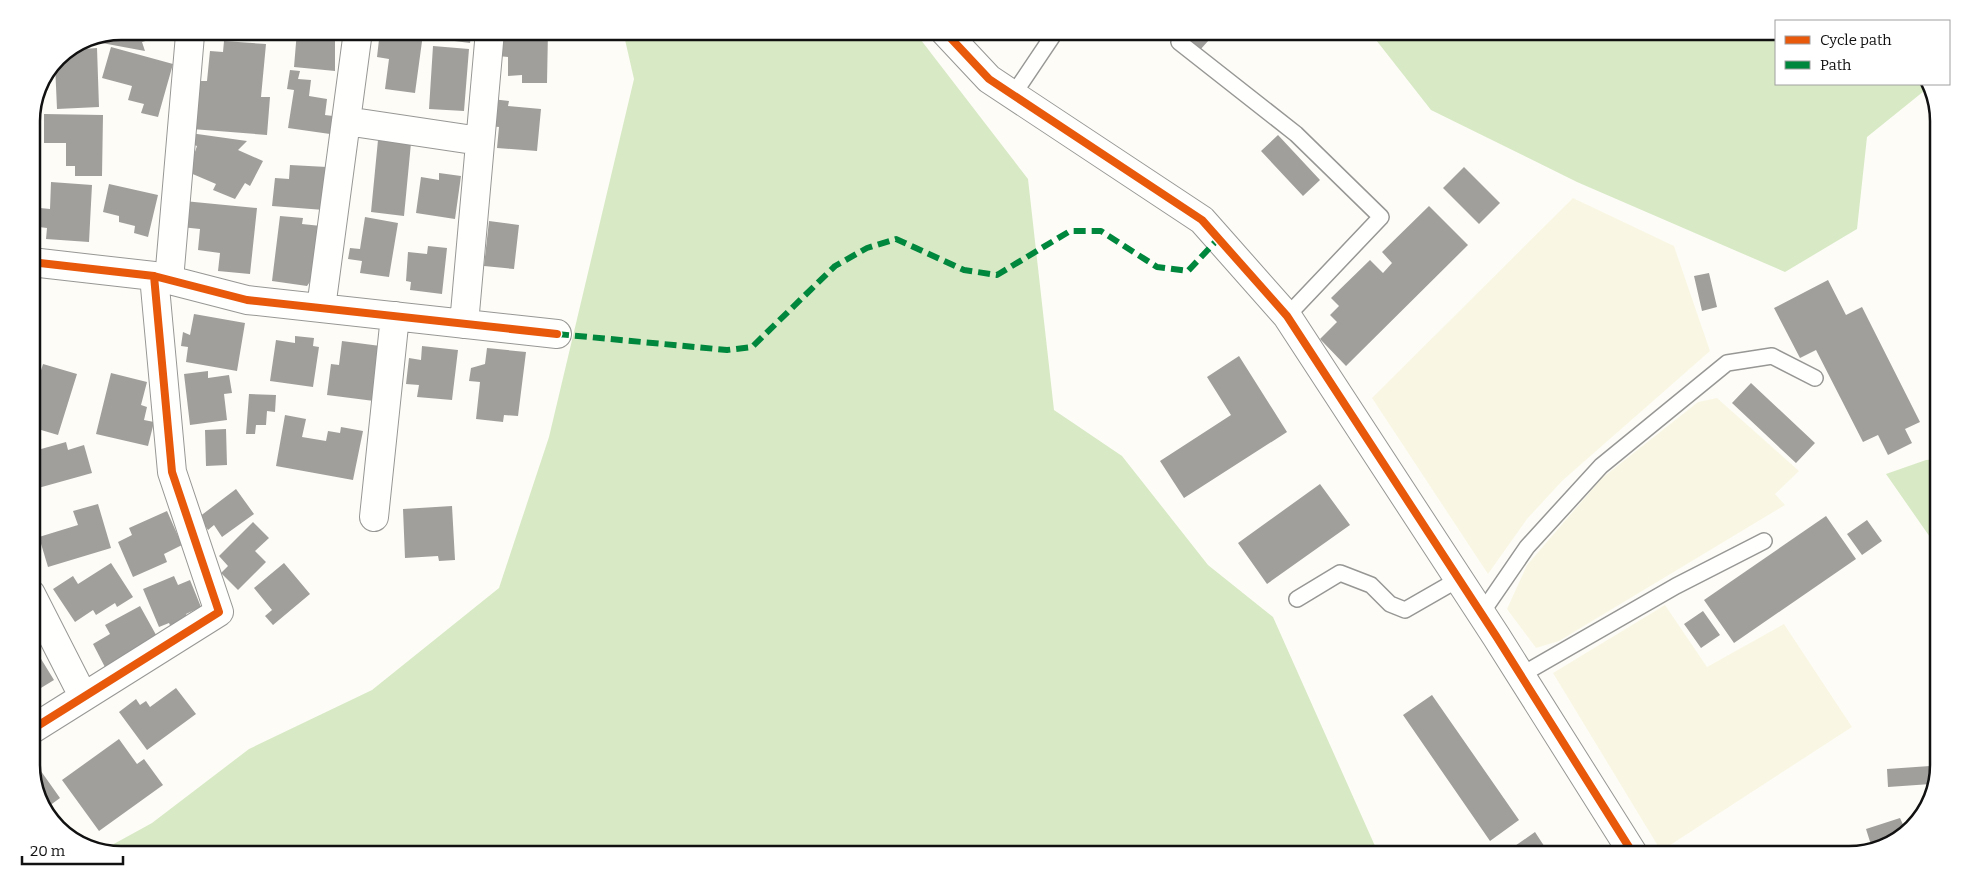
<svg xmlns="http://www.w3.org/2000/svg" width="1970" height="886" font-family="Bitter,serif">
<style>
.farmland{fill:#f9f7e4}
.forest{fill:#d8eac5}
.building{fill:#a19f9c}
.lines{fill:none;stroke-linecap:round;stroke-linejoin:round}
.lane-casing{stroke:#979795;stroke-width:18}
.street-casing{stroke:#979795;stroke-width:30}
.lane{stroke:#fffffe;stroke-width:15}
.street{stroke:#fffffe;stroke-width:28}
.quiet{stroke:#00873e;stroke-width:6;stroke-dasharray:12 6;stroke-linecap:butt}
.cycleway-casing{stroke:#fff;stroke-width:11}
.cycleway{stroke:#e8590c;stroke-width:8}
.rim{fill:none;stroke:#111;stroke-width:2.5}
</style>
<rect width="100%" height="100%" fill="#fdfcf7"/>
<path class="farmland" d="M1573,198L1674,246L1710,351L1562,481L1527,519L1488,574L1372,398Z
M1717,398L1799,471L1775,494L1785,505L1559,641L1536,648L1507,609L1527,565L1602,478L1698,402Z
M1665,605L1707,667L1784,624L1852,727L1661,851L1553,673Z"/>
<path class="forest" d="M623,31H914L1028,179L1054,410L1122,456L1208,565L1273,617L1379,855H121L101,851L152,823L249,749L372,690L499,588L549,437L634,79Z
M1369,31H1776V84H1928L1929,87L1867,137L1857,229L1785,272L1577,182L1431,110Z
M1939,459V550L1886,474L1926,460Z"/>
<path class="building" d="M121,31H176V32L142,42L145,51L91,41L90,37Z
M297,31H335V71L294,67Z
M380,31L423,34L415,93L385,89L389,59L377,57Z
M441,31H472L470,43L439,39Z
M498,31H548L547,83H522V75L508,76V57L498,56Z
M1197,31H1217L1200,50L1190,40Z
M224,41L266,44L261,97H270L267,135L192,129L196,81H207L210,51L223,52Z
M433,46L469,49L464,111L429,109Z
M111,47L173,64L158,117L141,113L144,104L128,100L132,86L102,78Z
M97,48L99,107L57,109L55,64L58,57L69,50Z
M290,70L300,71L298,79L311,80L309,96L327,99L325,115L333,116L330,134L288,128L294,90L287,89Z
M492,99L509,101L508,106L541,109L537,151L497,148L499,127L489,126Z
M44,114L103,115L102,176H75V166H66V143H44Z
M190,133L247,141L238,150L263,161L250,186L245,183L235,199L213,190L216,184L188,172L197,146L189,143Z
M1278,135L1320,180L1303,196L1261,151Z
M378,140L411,143L404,216L371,212Z
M290,165L327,167L324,210L272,206L275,178L289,179Z
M1464,167L1500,203L1479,224L1443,188Z
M439,173L461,176L455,219L416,213L421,177L439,180Z
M51,182L92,185L89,242L46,239L47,228L39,227L40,208L50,209Z
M109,184L158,195L148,237L134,233L135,226L119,222V216L103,212Z
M184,201L257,208L250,274L218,271L220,253L198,250L200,229L181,227Z
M1429,206L1468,245L1346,366L1320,339L1337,322L1330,315L1339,306L1331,298L1370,260L1383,273L1392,263L1382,252Z
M280,216L303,218L302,224L321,226L314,276L307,286L272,281Z
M365,217L398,223L389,277L360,273L362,261L348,259L350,248L360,249Z
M489,221L519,225L514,269L484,266Z
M428,246L447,248L442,294L410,290L411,282L406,281L408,252L427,254Z
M1709,273L1717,307L1702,311L1694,276Z
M1828,280L1846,315L1862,307L1920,422L1905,429L1912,443L1888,455L1878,435L1863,442L1816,350L1800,358L1774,308Z
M194,314L245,323L237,371L186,362L188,347L181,346L183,332L190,335Z
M295,336L314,338L313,346L319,347L313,387L270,381L276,340L295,343Z
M342,341L388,347L382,402L327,395L331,364L339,365Z
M422,346L458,350L452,400L417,397L419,385L406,384L409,358L421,360Z
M487,348L526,352L518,416L504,415L503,422L476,419L480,382L469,381L471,368L485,364Z
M1239,356L1287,432L1184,498L1160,461L1231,415L1207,377Z
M43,364L77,374L58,435L31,427V402Z
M208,371V378L229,375L232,393L224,394L227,420L190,425L184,374Z
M111,373L147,382L141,405L147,407L144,420L154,422L148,446L96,434Z
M1751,383L1815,443L1796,463L1732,403Z
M249,394L276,395L275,412L267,411L266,425H256L255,434H246Z
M285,415L306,419L302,437L326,441L328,431L340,433L341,427L363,431L353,480L276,466Z
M226,429L227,465L206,466L205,430Z
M66,442L68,450L84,445L92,473L31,490V463L37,461L34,451Z
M1320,484L1350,525L1267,584L1238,543Z
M236,489L254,514L222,537L214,525L208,530L199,517Z
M98,504L111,548L48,567L39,537L78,525L73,511Z
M452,506L455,560L439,561L438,556L405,558L403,509Z
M167,511L182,545L164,554L167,562L133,577L118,542L132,535L129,528Z
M1826,516L1856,559L1734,643L1704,600Z
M1867,520L1882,541L1862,555L1847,534Z
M253,522L269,538L255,551L266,562L238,590L221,573L228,566L219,556Z
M111,563L133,597L117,607L115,603L96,615L93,610L75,622L53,589L73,576L78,584Z
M284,563L310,594L273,625L265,616L272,610L254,588Z
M174,576L178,585L190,580L201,607L186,614L190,622L172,630L169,623L159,627L143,589Z
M140,606L160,642L107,671L93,644L110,634L105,625Z
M1703,611L1720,635L1701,648L1684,624Z
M31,634L37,644L31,647Z
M38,654L54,680L31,694V658Z
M176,688L196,714L147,750L119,712L136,699L140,705L146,701L150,707Z
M1432,695L1519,820L1490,841L1403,715Z
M119,739L137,764L144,759L163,785L99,831L62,780Z
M31,757L60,798L45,809L31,772Z
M1930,766L1931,784L1888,787L1887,769Z
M1900,818L1906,831L1899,840L1872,848L1866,829Z
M1535,832L1550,855H1502Z"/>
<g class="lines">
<g class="lane-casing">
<path id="lane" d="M1179,42L1296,134L1381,217L1287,316
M1013,95L1056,31
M1297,599L1340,573L1371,585L1390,604L1405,610L1459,579
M1481,614L1527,547L1601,466L1727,363L1772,356L1815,378
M1521,675L1676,586L1764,541"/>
</g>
<g class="street-casing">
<path id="street" d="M944,31L989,79L1202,220L1287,316L1496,636L1634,855
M346,121L480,141
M31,262L154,276L172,472L219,612L31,730
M154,276L247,300L557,334
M169,280L190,35
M321,308L358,31
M464,324L490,31
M374,517L395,316
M31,594L83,696"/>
</g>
<use href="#lane" class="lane"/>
<use href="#street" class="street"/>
<path class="quiet" d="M557,334L727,350L752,347L835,266L867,248L896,239L964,270L997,275L1070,231H1101L1157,267L1188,271L1218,239"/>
<g class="cycleway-casing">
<path id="cycleway" d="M944,31L989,79L1202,220L1287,316L1496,636L1634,855
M31,262L154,276L172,472L219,612L31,730
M154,276L247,300L557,334"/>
</g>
<use href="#cycleway" class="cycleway"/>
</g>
<path d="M0 0H1970V886H0ZM121 40H1849A81 81 0 0 1 1930 121V765A81 81 0 0 1 1849 846H121A81 81 0 0 1 40 765V121A81 81 0 0 1 121 40Z" fill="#fff" fill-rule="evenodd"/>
<path class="rim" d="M121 40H1849A81 81 0 0 1 1930 121V765A81 81 0 0 1 1849 846H121A81 81 0 0 1 40 765V121A81 81 0 0 1 121 40Z"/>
<rect x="1775" y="20" width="175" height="65" fill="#ffffff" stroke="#a0a0a0"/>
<rect x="1785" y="36" width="25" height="8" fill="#e8590c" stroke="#a0a0a0"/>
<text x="1820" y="45" font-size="15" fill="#111111">Cycle path</text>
<rect x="1785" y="61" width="25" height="8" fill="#00873e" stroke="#a0a0a0"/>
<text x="1820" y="70" font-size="15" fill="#111111">Path</text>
<path d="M22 856v8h101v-8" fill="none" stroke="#111111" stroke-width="2.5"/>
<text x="30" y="856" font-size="15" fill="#111111" stroke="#ffffff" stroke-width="4" paint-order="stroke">20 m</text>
</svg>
